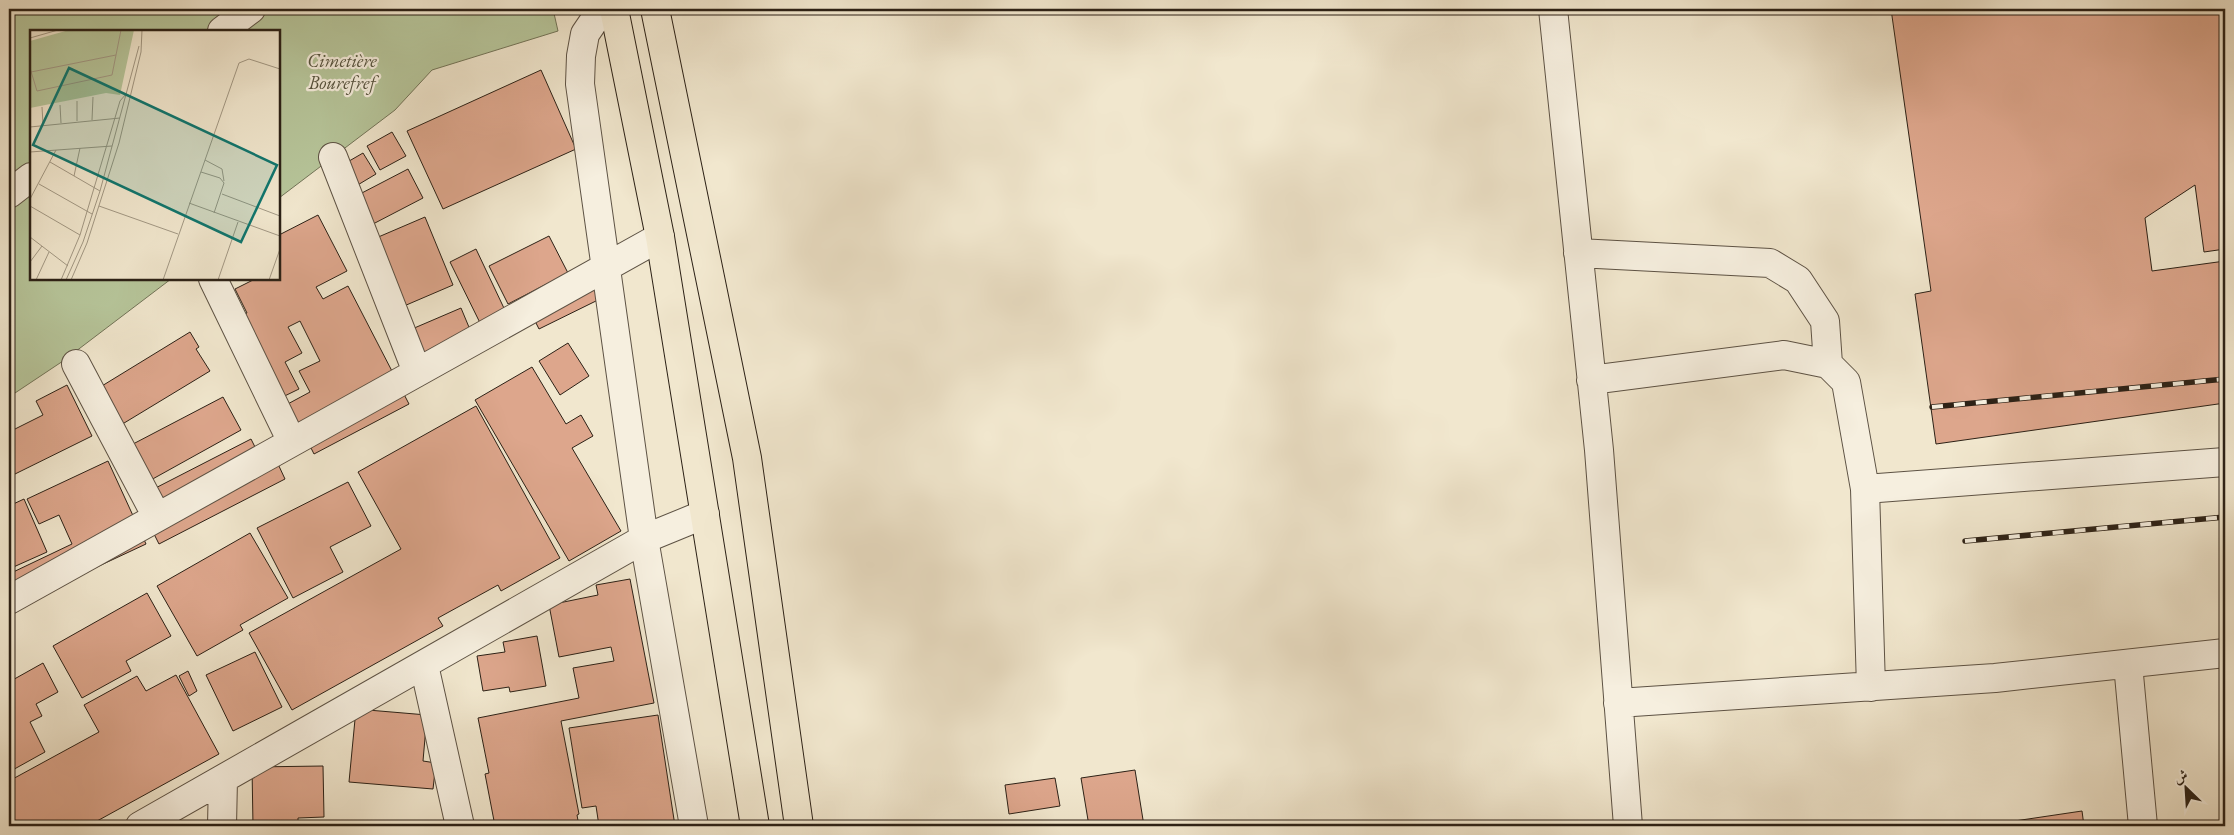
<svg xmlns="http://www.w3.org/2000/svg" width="2234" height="835" font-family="'EB Garamond',Amiri,serif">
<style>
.green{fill:#b7c69b;stroke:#727458}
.building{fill:#dda68c;stroke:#2c2116}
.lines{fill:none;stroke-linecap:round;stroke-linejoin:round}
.minor-casing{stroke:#5d5244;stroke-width:30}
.major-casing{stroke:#2c2116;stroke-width:30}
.minor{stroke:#f6efdf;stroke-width:28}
.major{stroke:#f1e7ce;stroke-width:28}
.rail-casing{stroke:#2c2116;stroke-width:5.5}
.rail{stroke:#f6efdf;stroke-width:4;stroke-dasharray:11;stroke-linecap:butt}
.labels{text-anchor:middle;stroke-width:4.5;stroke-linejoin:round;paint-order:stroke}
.park-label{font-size:19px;font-style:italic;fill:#56533e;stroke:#f6efdf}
.inset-road{fill:none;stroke:#a29884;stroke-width:1}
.view{fill:#0f766e;fill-opacity:0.15;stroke:#0f766e;stroke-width:2.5}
.inset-edge{fill:none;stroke:#2c2116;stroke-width:2.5}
</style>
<rect width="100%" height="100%" fill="#f1e7ce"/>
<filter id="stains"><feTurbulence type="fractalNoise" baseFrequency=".004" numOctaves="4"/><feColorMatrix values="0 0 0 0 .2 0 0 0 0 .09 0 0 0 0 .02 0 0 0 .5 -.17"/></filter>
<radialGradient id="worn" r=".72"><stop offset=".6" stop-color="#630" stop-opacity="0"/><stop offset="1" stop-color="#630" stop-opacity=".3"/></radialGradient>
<path class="green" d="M9,9H553L558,31L432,70L395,110L279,198V31H31V279H171L63,361L9,397Z"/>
<path class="building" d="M1891,9H2225V177L2223,178H2225V249L2204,252L2195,185L2145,218L2152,271L2225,261V403L1936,444L1915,294L1931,291Z
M541,70L576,149L443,209L407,131Z
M392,132L406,156L380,170L367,146Z
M363,153L376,174L356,186L344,164Z
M408,169L423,198L373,224L358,195Z
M318,215L347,271L316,287L323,299L348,286L409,404L314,454L306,438L271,413L310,392L299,371L320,361L300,321L288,327L302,353L285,362L299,389L266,405L225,325L247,313L235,289L255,279H279V235Z
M425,217L453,285L404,306L376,238Z
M549,236L568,273L508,304L489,266Z
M476,249L511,323L486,335L450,262Z
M590,280L600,299L539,329L530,311Z
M461,308L476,344L428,365L412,329Z
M190,332L199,347L196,349L210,371L101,437L79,400Z
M568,343L589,376L560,395L539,361Z
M532,367L566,424L581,415L593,436L572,448L621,531L569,561L475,400Z
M67,385L92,436L13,475L9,466V432L43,415L36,401Z
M223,397L241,430L131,491L112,455Z
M476,406L560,558L501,591L498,585L438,618L443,626L292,710L249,633L401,549L358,472Z
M251,439L259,455L271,449L285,479L159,544L136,498Z
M108,461L146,544L9,608V574L72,544L59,515L39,524L27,499Z
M348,482L371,526L330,547L343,572L293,598L257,528Z
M24,499L47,552L9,569V506Z
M250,533L288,598L240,625L243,630L197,656L157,586Z
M630,579L654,703L561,721L579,814L577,815L579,826H495L485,774L489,773L478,718L579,698L573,668L614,661L611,647L559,657L549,605L598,595L596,585Z
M147,593L171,636L126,661L131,671L82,698L53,646Z
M537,636L546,686L510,692L509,687L483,691L477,656L505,652L503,642Z
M255,652L282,707L233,731L206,675Z
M43,663L58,692L36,704L42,716L30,722L45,752L9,772V682Z
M188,671L197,691L189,696L179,676Z
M176,675L219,754L88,826H18L9,810V781L99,732L84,705L137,676L146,691Z
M356,709L427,715L423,761L436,763L433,789L349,782Z
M658,715L675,826H599L596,806L582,808L569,728Z
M323,766L324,817L298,818V826H253L252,767Z
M1135,770L1144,826H1089L1081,778Z
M1055,778L1060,806L1009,814L1005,785Z
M2082,811L2084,826H1981Z
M9,815L15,826H9Z"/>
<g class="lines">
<g class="minor-casing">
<path id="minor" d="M602,9L585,34L581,56L580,84L644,539L694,826
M1553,9L1599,450L1628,826
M222,31L251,9
M333,157L417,372
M9,194L31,177
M1578,253L1770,263L1798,280L1825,321L1828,364
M213,279L292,442
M76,364L157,517
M1591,380L1784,355L1828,364L1846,382L1865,489L1871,687
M1865,489L2225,462
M9,600L660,237
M2128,664L2143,826
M424,665L460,826
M1618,703L1995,678L2225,653
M140,826L644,539L705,514
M222,826L223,779"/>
</g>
<g class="major-casing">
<path id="major" d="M614,9L660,237L755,826
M655,9L747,458L799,826"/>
</g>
<use href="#minor" class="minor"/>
<use href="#major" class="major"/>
<g class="rail-casing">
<path id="rail" d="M1932,407L2225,379
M1965,541L2225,517"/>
</g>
<use href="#rail" class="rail"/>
</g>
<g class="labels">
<g class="park-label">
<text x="342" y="67">Cimetière<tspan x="342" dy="22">Bourefref</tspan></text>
</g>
</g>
<g transform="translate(30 30)">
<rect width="250" height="250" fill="#f1e7ce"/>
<path d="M39,0H104L90,65L76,63L0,78V11Z" fill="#b7c69b"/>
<path class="inset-road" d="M0,8L28,0M0,38L7,61L82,45L91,0M1,42L86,25M47,71V91M30,75L31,93M12,77L13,94M62,90L63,67M0,97L90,88M0,122L82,116M175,130L192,139L194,151M20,132L70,161M171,142L190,148L194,153L184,183M44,146L50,118M9,154L62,184M192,164L250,186M0,169L26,120M159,173L250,206M0,176L50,205M69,176L148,204M0,207L38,236M0,232L12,216M6,250L19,222M31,250L50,205L90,71L96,64M36,250L53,212L70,161L109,16M41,250L57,213L89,113L111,22L112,0M133,250L209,33L219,29L250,39M188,250L208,192M239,250L250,219"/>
<path class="view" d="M39,38L247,135L211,212L3,115Z"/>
<rect width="250" height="250" class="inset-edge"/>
</g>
<rect width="2234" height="835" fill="none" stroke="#f1e7ce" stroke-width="30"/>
<rect x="10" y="10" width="2214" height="815" fill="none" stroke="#2c2116" stroke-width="2.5"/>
<rect x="15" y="15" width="2204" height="805" fill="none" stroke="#2c2116"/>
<g transform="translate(2186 788) rotate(335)" stroke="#f6efdf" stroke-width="4" paint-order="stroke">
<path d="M0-4L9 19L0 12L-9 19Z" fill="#2c2116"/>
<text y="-8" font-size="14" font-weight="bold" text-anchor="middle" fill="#2c2116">ش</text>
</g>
<rect width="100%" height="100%" filter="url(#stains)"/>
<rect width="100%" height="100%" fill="url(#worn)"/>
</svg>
